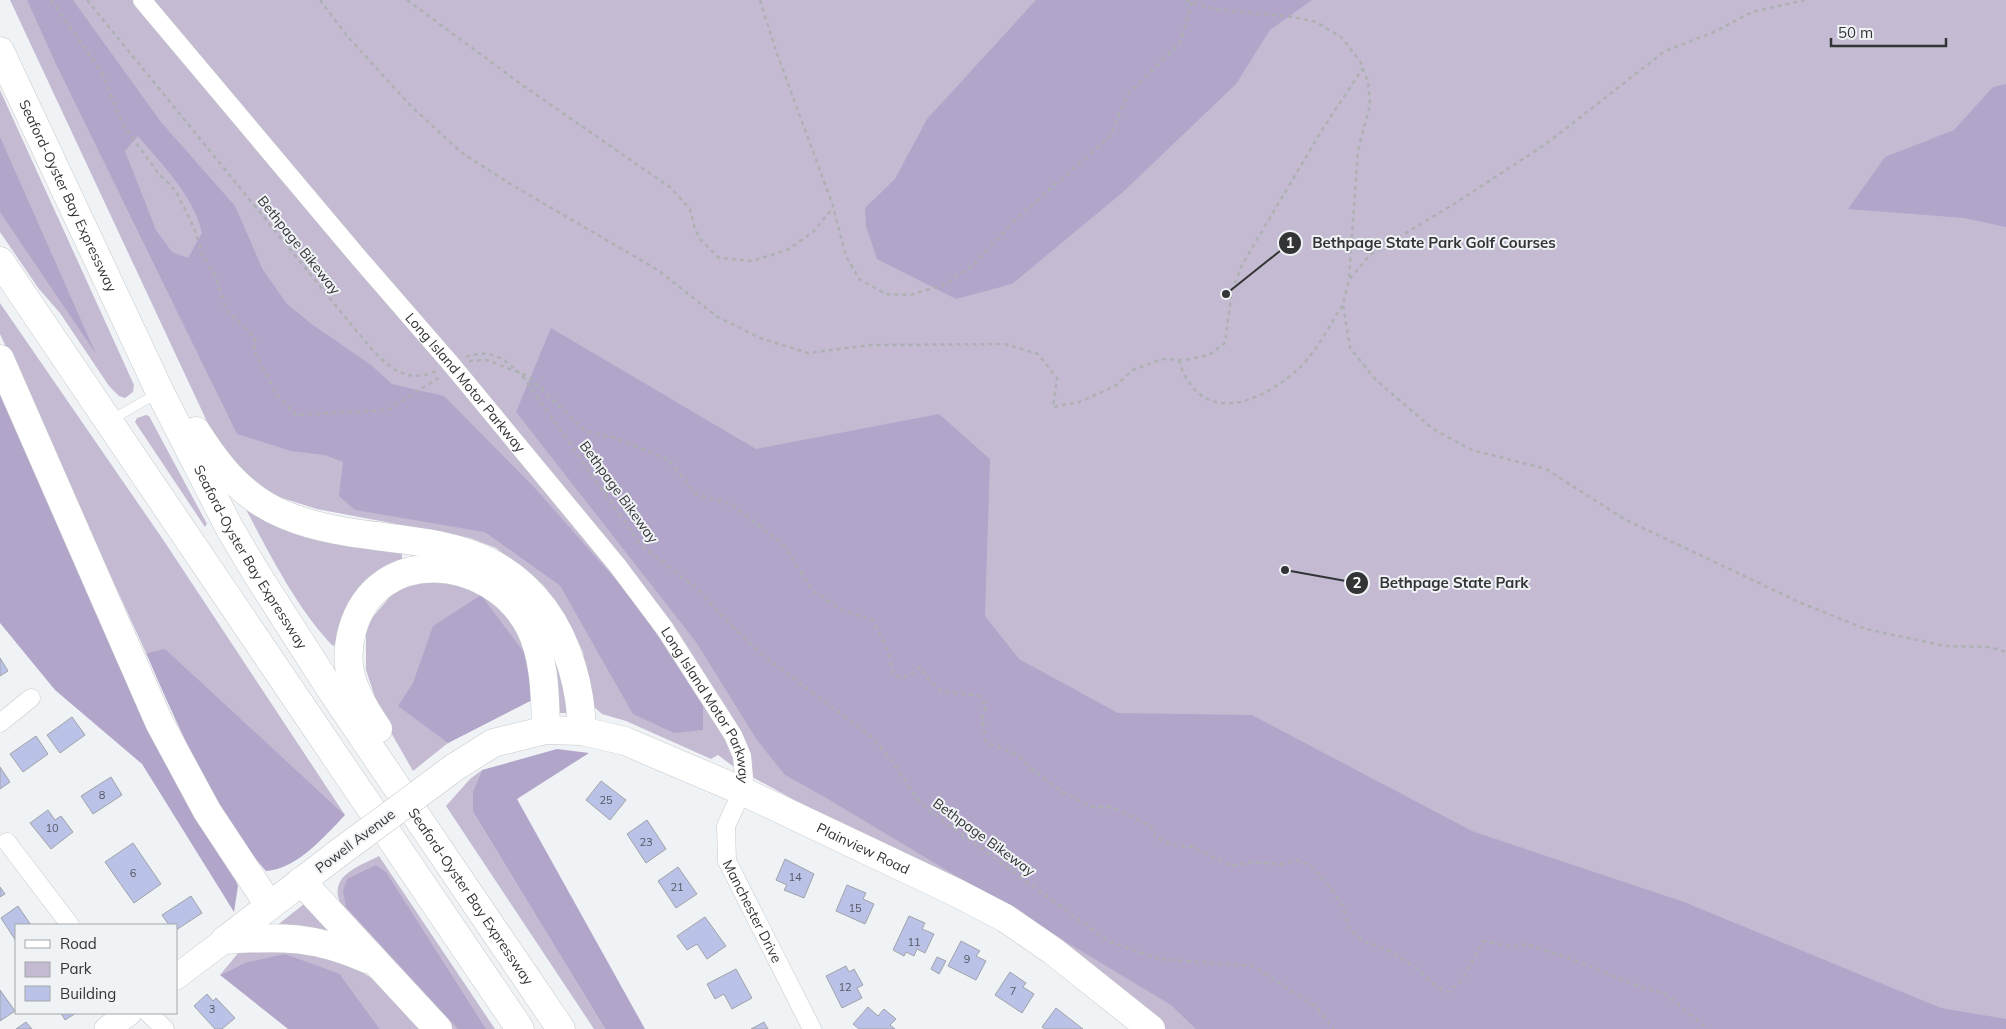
<svg xmlns="http://www.w3.org/2000/svg" width="2006" height="1029" font-family="Mulish,sans-serif">
<style>
.green{fill:#c4bbd3;fill-rule:evenodd}
.forest{fill:#b2a5ca;fill-rule:evenodd}
.building{fill:#bac2e8;stroke:#a2a3a6}
.lines{fill:none;stroke-linecap:round;stroke-linejoin:round}
.lane-casing{stroke:#c6c9cc;stroke-width:10}
.street-casing{stroke:#c6c9cc;stroke-width:19}
.secondary-casing{stroke:#c6c9cc;stroke-width:26}
.primary-casing{stroke:#c6c9cc;stroke-width:29}
.highway-casing{stroke:#c6c9cc;stroke-width:29}
.path{stroke:#aeb1b3;stroke-width:2.5;stroke-dasharray:4 4;stroke-linecap:butt}
.lane{stroke:#fff;stroke-width:9}
.street{stroke:#fff;stroke-width:18}
.secondary{stroke:#fff;stroke-width:25}
.primary{stroke:#fff;stroke-width:28}
.highway{stroke:#fff;stroke-width:28}
.primary-bridge-casing{stroke:#c6c9cc;stroke-width:29;stroke-linecap:butt}
.primary-bridge{stroke:#fff;stroke-width:28}
.labels{text-anchor:middle;stroke-width:4;stroke-linejoin:round;paint-order:stroke}
.number-label{font-size:11px;fill:#555862}
.street-label{font-size:14px;fill:#333436;stroke:#f0f3f6}
.leader{fill:none;stroke:#333436;stroke-width:2}
.callout-dot{fill:#333436;stroke:#f0f3f6;stroke-width:2}
.mark-label{font-size:15px;text-anchor:middle;font-weight:bold;fill:#fff}
.callout-label{font-size:15px;text-anchor:middle;font-weight:bold;fill:#333436;stroke:#f0f3f6;stroke-width:4;stroke-linejoin:round;paint-order:stroke}
</style>
<rect width="100%" height="100%" fill="#f0f3f6"/>
<path class="green" d="M10,0H2006V1029H1151L1033,931L734,767L718,755L711,759L626,721L602,714L594,707L588,698L583,652L561,609L543,585L496,548L470,538L317,509L276,496L237,467L210,428ZM510,505L618,636L599,653L560,586L484,532Z
M0,90L134,385L133,392L125,398L119,396L109,386L60,313L39,289L0,232Z
M0,303L164,541L345,815L165,650L146,653L0,334Z
M146,415L149,416L207,524L205,527L135,422L137,418Z
M241,500L402,549V563L338,643L333,646C296,608 266,547 241,500Z
M435,577L474,585L514,623L529,659L532,700L448,743L413,771L381,715L366,670V625L394,592Z
M557,644L569,713H557L550,661Z
M482,770L473,791V812L605,1029H594L446,806L470,779Z
M379,856L495,1029H451L340,903C329,875 358,867 379,856Z
M304,904L347,941L275,927Z
M304,945L352,966L383,985L423,1029H380L340,974L244,963L220,975L239,952Z"/>
<path class="forest" d="M27,0H73L161,122L235,206L263,270L287,304L313,325L371,365L392,384L444,396L533,486L633,599L703,704V730L674,733L633,714L560,586L484,532L355,510L339,496L343,462L325,455L291,451L237,434L56,64ZM138,136C161,163 195,198 202,233L188,258L172,252L156,230L125,151Z
M1036,0H1312L1270,30L1236,84L1122,193L1012,284L956,299L877,259L866,226L865,208L895,179L927,119Z
M2006,84V227L1964,218L1848,209L1885,157L1954,130L1993,87Z
M0,137L96,354L0,212Z
M551,328L756,449L939,414L990,459L985,616L1019,659L1118,713L1252,715L1472,831L1684,902L1941,1008L2006,1019V1029H1196L1171,1005L828,799L785,775L757,740L696,642L516,412Z
M0,392L229,863L238,886L234,912L142,764L55,690L0,623Z
M481,595L529,659L532,700L448,743L398,706L413,683L433,626Z
M165,649L345,815C324,837 297,869 266,871C216,815 176,722 146,653Z
M557,749L589,753L517,799L645,1029H605L473,812V791L482,770Z
M376,865L386,872L486,1029H458L346,907L343,891L347,879Z
M285,954L340,974L380,1029H288L220,975L244,963Z"/>
<path class="building" d="M0,658L8,671L0,676Z
M72,717L85,735L60,753L47,735Z
M36,736L48,754L23,772L10,754Z
M0,767L10,782L0,789Z
M111,777L122,795L93,814L81,796Z
M601,781L626,800L610,820L586,800Z
M48,810L55,820L61,816L73,832L51,849L30,823Z
M647,820L666,849L646,863L627,834Z
M133,843L161,884L134,903L105,862Z
M785,859L814,874L804,898L784,890L787,885L776,880Z
M678,867L697,894L676,908L658,881Z
M847,885L866,893L863,899L874,904L865,924L836,911Z
M0,887L5,894L0,897Z
M191,896L202,913L176,930V925H169L162,915Z
M18,906L31,925H16V941L1,918Z
M909,916L925,923L922,929L934,934L925,953L917,949L914,956L906,952L904,956L893,950Z
M705,917L726,946L707,959L697,944L687,950L677,936Z
M961,941L980,951L976,956L986,961L976,980L948,966Z
M937,957L946,961L939,974L931,969Z
M846,966L849,972L854,969L863,985L857,988L862,998L842,1008L826,976Z
M736,969L752,998L732,1009L724,994L715,999L707,984Z
M1010,972L1026,983L1023,987L1034,994L1022,1013L995,995Z
M0,990L15,1011L0,1021Z
M207,994L213,1001L216,998L235,1018L222,1029H215L194,1006Z
M868,1007L878,1016L884,1009L896,1019L890,1025L895,1029H859L853,1024Z
M1056,1008L1083,1029H1045L1042,1027Z
M61,1013H76L65,1020Z
M26,1022L32,1029H16Z
M764,1022L768,1029H751Z"/>
<g class="lines">
<g class="lane-casing">
<path id="lane" d="M111,420L158,393"/>
</g>
<g class="street-casing">
<g id="street">
<path id="s1" d="M142,0L359,258L451,364L617,565L665,629L733,735L742,756L744,778L742,791L726,826L727,861L812,1029"/>
<path d="M0,723L31,698"/>
<path d="M7,842L70,925"/>
<path d="M148,1013L165,1029"/>
</g>
</g>
<g class="secondary-casing">
<path id="secondary" d="M176,977L225,940
M107,1029L129,1013"/>
</g>
<g class="primary-casing">
<g id="primary">
<path id="s2" d="M455,767L493,743L546,730L582,731L625,741L742,791L957,893L1005,918L1053,951L1151,1029"/>
<path d="M225,940L336,855"/>
</g>
</g>
<g class="highway-casing">
<g id="highway">
<path id="s3" d="M0,51L160,392L230,529L258,576L333,693L561,1029"/>
<path d="M0,261L520,1029"/>
<path d="M0,359L159,722L207,811L269,905"/>
<path d="M196,431C219,467 243,498 285,515C375,553 478,519 544,609C569,643 581,689 582,731"/>
<path d="M378,729C367,713 356,695 351,676C347,661 348,646 352,631C376,543 491,554 529,626C545,657 545,695 546,730"/>
<path d="M301,881L438,1029"/>
<path d="M225,940C281,936 315,936 367,959"/>
</g>
</g>
<path class="path" d="M51,0L102,73L123,125L159,174L176,191L194,228L203,255L215,275L226,310L251,334L257,344L253,349L277,395L296,415L388,410L440,377
M87,0L354,328C376,353 399,389 436,371
M320,0L347,36L411,106L462,153L512,185L658,270L716,316L760,338L808,353L870,345L1005,344L1038,354L1057,378L1053,407L1079,402L1115,386L1133,370L1162,359L1185,360L1209,355L1225,343L1232,290L1242,265L1322,130L1363,68
M407,0L525,87L671,188L690,209L695,229L700,239L719,258L752,261L787,250L813,232L833,208
M760,0L776,51L832,203L846,256L859,279L886,294L910,295L946,284L974,264L1017,218L1111,135L1127,95L1180,43L1192,2
M1186,0L1214,9L1293,17L1316,22L1341,37L1360,61L1368,82L1370,105L1358,150L1349,278
M1805,0L1752,12L1714,32L1665,51L1546,144L1457,202L1370,255L1349,280L1343,304L1350,348L1376,380L1433,429L1472,450L1546,469L1624,519L1801,603L1866,629L1945,646L1990,647L2006,652
M466,357C492,347 508,361 524,378L641,545L700,591L733,627L769,660L869,735L890,758L915,796L930,811L1108,941L1159,959L1253,966L1316,1007L1334,1029
M1179,360C1181,367 1184,375 1188,381C1216,424 1268,396 1297,370C1316,353 1330,325 1343,304
M469,361L487,360L528,376L585,431L615,438L669,460L696,494L732,505L783,544L813,591L842,610L873,620L887,649L893,673L899,678L908,676L920,667C942,701 946,690 980,696L986,706L982,718L986,742L1018,755L1033,770L1061,791L1092,807H1112L1151,826L1156,838L1174,845L1193,847L1232,866L1250,862L1281,864L1299,860L1311,866L1330,887L1342,905L1350,930L1363,941L1386,949L1415,967L1436,986L1448,992L1462,980L1483,941L1512,947L1526,944L1574,960L1640,987L1664,993L1708,1029"/>
<use href="#lane" class="lane"/>
<use href="#street" class="street"/>
<use href="#secondary" class="secondary"/>
<use href="#primary" class="primary"/>
<use href="#highway" class="highway"/>
<g class="primary-bridge-casing">
<path id="primary-bridge" d="M336,855L455,767"/>
</g>
<use href="#primary-bridge" class="primary-bridge"/>
</g>
<g class="labels">
<g class="number-label">
<text x="102" y="799">8</text>
<text x="606" y="804">25</text>
<text x="52" y="832">10</text>
<text x="646" y="846">23</text>
<text x="133" y="877">6</text>
<text x="795" y="881">14</text>
<text x="677" y="891">21</text>
<text x="855" y="912">15</text>
<text x="914" y="946">11</text>
<text x="967" y="963">9</text>
<text x="845" y="991">12</text>
<text x="1013" y="995">7</text>
<text x="212" y="1013">3</text>
</g>
<g class="street-label">
<text dy="5" stroke="none"><textPath href="#s3" startOffset="160">Seaford-Oyster Bay Expressway</textPath></text>
<text transform="translate(299 245) rotate(51)" y="5">Bethpage Bikeway</text>
<text dy="5" stroke="none"><textPath href="#s1" startOffset="501">Long Island Motor Parkway</textPath></text>
<text transform="translate(619 492) rotate(54)" y="5">Bethpage Bikeway</text>
<text dy="5" stroke="none"><textPath href="#s3" startOffset="565">Seaford-Oyster Bay Expressway</textPath></text>
<text dy="5" stroke="none"><textPath href="#s1" startOffset="906">Long Island Motor Parkway</textPath></text>
<text transform="translate(984 837) rotate(36)" y="5">Bethpage Bikeway</text>
<text transform="translate(355 841) rotate(-37)" y="5">Powell Avenue</text>
<text dy="5" stroke="none"><textPath href="#s2" startOffset="441">Plainview Road</textPath></text>
<text dy="5" stroke="none"><textPath href="#s3" startOffset="970">Seaford-Oyster Bay Expressway</textPath></text>
<text dy="5" stroke="none"><textPath href="#s1" startOffset="1132">Manchester Drive</textPath></text>
</g>
</g>
<path class="leader" d="M1226 294L1290 243M1285 570L1357 583"/>
<g class="callout-dot">
<circle cx="1226" cy="294" r="5"/>
<circle cx="1285" cy="570" r="5"/>
<circle cx="1290" cy="243" r="12"/>
<circle cx="1357" cy="583" r="12"/>
</g>
<g class="mark-label">
<text x="1290" y="248">1</text>
<text x="1357" y="588">2</text>
</g>
<g class="callout-label">
<text x="1434" y="248">Bethpage State Park Golf Courses</text>
<text x="1454" y="588">Bethpage State Park</text>
</g>
<rect x="15" y="924" width="162" height="90" fill="#f0f3f6" stroke="#a4a7a9"/>
<rect x="25" y="940" width="25" height="8" fill="#ffffff" stroke="#a4a7a9"/>
<text x="60" y="949" font-size="15" fill="#333436">Road</text>
<rect x="25" y="962" width="25" height="15" fill="#c4bbd3" stroke="#a4a7a9"/>
<text x="60" y="974" font-size="15" fill="#333436">Park</text>
<rect x="25" y="986" width="25" height="15" fill="#bac2e8" stroke="#a4a7a9"/>
<text x="60" y="999" font-size="15" fill="#333436">Building</text>
<path d="M1831 38v8h115v-8" fill="none" stroke="#333436" stroke-width="2.5"/>
<text x="1838" y="38" font-size="15" fill="#333436" stroke="#f0f3f6" stroke-width="4" paint-order="stroke">50 m</text>
</svg>
